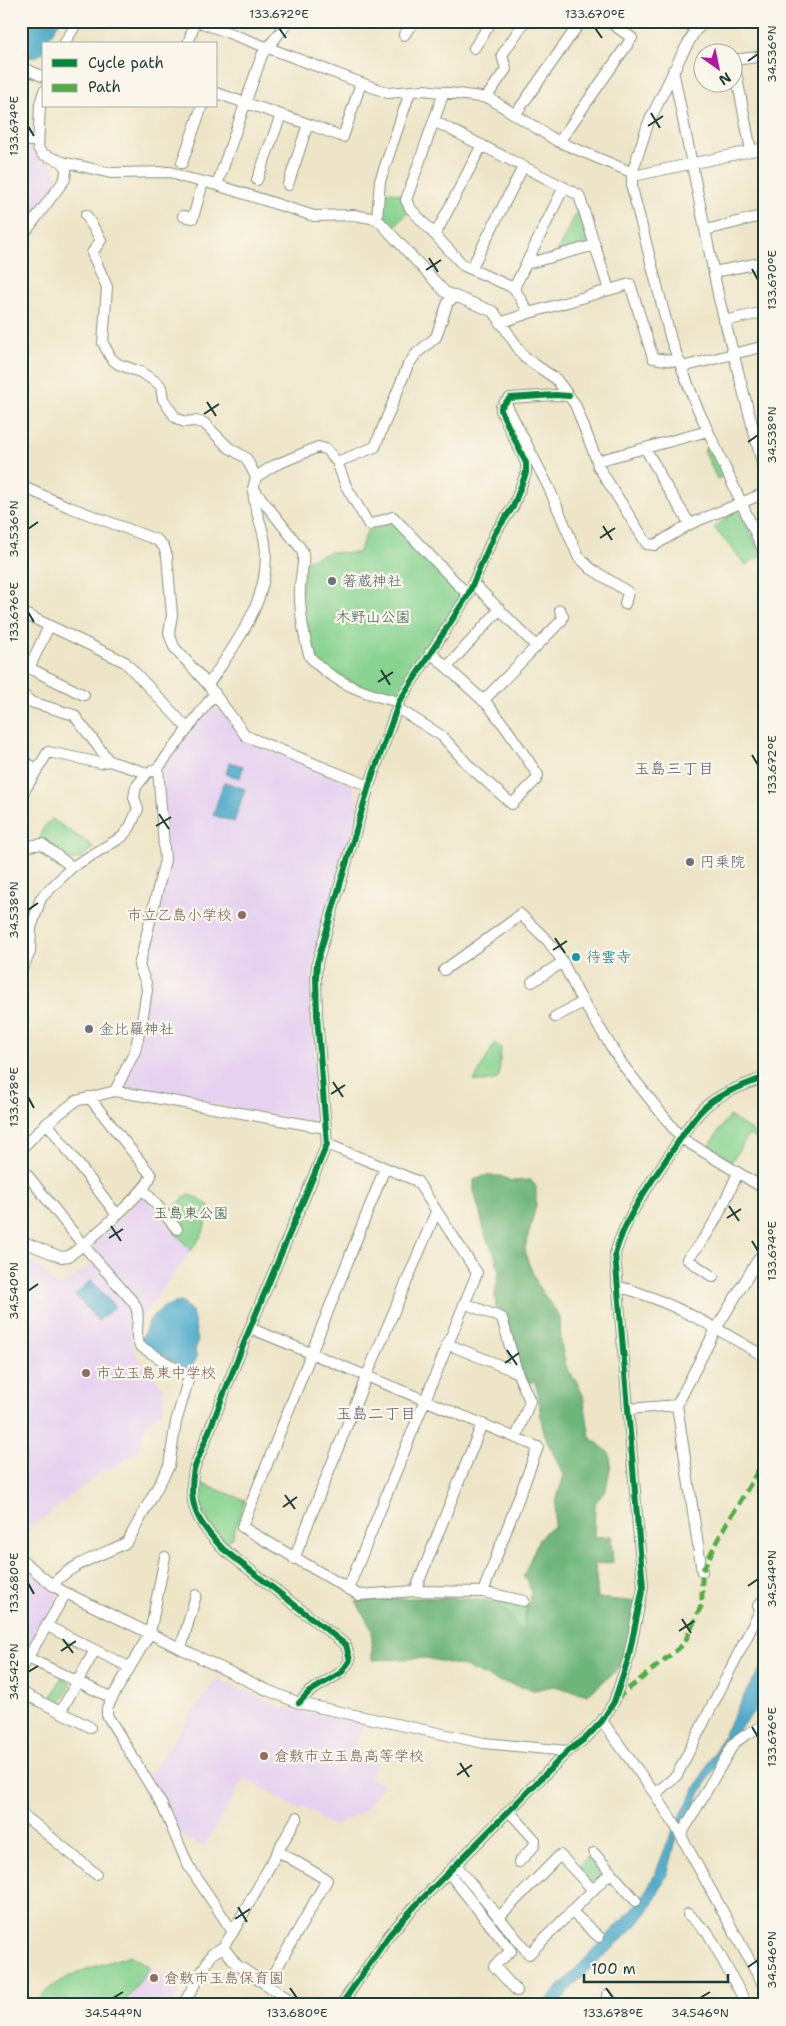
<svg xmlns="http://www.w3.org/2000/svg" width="786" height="2026" font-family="'Shantell Sans','Klee One',sans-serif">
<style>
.built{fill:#e6d2f0}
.green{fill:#88d390;stroke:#548862}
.forest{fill:#6eb57a;stroke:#467957}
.water{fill:#4baaca;stroke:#35747f}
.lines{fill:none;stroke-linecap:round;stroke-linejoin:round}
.minor-casing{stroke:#86917e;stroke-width:12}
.minor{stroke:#fff;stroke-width:10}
.quiet{stroke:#52ad45;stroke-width:5;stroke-dasharray:10 5;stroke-linecap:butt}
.cycleway-casing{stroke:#fbf7ec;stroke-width:9}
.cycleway{stroke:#00873e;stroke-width:6}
.ticks{fill:none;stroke:#1f3d34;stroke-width:2}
.worship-dot{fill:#6b7280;stroke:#fbf7ec;stroke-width:2}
.education-dot{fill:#8d6e63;stroke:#fbf7ec;stroke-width:2}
.culture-dot{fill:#0f9aa8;stroke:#fbf7ec;stroke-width:2}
.labels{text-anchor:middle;stroke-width:4.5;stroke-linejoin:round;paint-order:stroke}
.worship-label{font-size:15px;fill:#5b616d;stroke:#fbf7ec;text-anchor:start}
.park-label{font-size:15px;fill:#345b46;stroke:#fbf7ec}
.education-label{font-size:15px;fill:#785e54;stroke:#fbf7ec;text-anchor:start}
.culture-label{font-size:15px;fill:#0d838f;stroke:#fbf7ec;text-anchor:start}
.neighbourhood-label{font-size:16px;fill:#565b6e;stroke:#fbf7ec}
.neatline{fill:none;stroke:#1f3d34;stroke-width:2}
.ticks-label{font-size:12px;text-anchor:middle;fill:#1f3d34}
</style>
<rect width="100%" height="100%" fill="#fbf7ec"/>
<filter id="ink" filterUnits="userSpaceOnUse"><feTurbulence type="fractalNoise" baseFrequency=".02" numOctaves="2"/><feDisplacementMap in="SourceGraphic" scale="10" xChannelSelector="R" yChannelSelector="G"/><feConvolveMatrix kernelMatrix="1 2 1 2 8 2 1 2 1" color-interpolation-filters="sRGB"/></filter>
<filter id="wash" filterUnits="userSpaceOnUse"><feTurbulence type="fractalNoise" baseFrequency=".0096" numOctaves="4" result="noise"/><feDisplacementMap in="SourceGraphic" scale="20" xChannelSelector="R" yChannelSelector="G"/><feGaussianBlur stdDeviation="1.12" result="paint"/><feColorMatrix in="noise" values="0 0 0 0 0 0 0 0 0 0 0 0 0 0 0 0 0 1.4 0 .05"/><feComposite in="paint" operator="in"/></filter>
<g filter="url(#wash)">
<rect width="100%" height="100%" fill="#eee5c8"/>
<path class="built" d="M21,144H29L35,155L50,162L57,174L56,184L21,232Z
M211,709L223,711L240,736L248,742L353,785L359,809L311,972L310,1011L321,1110L317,1118L308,1121L126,1088L122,1084L138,1055L144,969L168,862L162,767L203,714Z
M143,1195L191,1251L132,1330L130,1340L139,1358L164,1389L163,1410L146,1423L139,1450L112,1469L106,1468L23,1534L21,1532V1255L41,1268L55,1285H62L100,1259L92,1246Z
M21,1566L59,1595L21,1662Z
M216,1679L281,1707L366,1722L353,1747L378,1764L370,1778L384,1785L364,1810L335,1827L317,1818V1814L304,1807L299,1810L245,1778L204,1847L184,1838L149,1775Z
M150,1967L182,1988L172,2005H123Z"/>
<path class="green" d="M382,190L403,195L408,213L391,229L379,217Z
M579,207L590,240L587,244L556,254Z
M712,446L726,475L717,479L704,450Z
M738,509L762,555L746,565L714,528Z
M393,522L463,595L398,697L365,688L323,667L312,650L302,589L305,561L330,552L358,553L368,530Z
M52,819L94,847L79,859L68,861L42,841C37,832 45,826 52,819Z
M495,1043L501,1048L499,1076L497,1079L484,1082L474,1081Z
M729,1116L760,1136L757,1140L749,1135L731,1162L708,1147Z
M189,1194L210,1206L203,1233L191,1251L175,1232L168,1212Z
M200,1483L245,1500L232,1538L226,1543C208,1525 197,1509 200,1483Z
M498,1602L527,1605L522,1633Z
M62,1677L72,1684L60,1704L56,1706L49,1702Z
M591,1854L604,1869L603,1874L593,1881L589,1882L576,1868Z
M130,1955L150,1967L123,2005H35C56,1972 96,1968 130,1955Z"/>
<path class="forest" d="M484,1176H501L511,1181L531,1180L536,1187V1205L525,1248L527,1259L538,1286L560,1317L561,1344L567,1369L577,1382L583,1395L590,1437L609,1453L611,1463L606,1489L595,1504L594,1537L611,1536L613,1562L595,1564L598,1598L638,1602L628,1660L588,1695L554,1686L534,1690L497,1681L465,1667L427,1658L372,1660V1630L356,1601C403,1598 451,1595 498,1602L522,1632L531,1592L528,1581L523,1577L538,1541L546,1531L554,1527L556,1501L564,1475C557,1460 547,1444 543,1428C538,1411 542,1397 534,1381L526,1385L517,1356L496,1312L495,1293L499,1272L495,1255L487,1240L474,1191V1180Z"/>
<path class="water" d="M21,21H60L48,39L53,43L44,44L43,53L35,57L25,58L21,57Z
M229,762L243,766L240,778L226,774Z
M224,782L245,789L234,822L213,815Z
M91,1280L115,1307L98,1321L75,1295Z
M181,1302L192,1311L198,1341L195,1350L197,1357L189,1372L138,1340C145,1336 145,1330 148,1323C154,1311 169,1303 181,1302Z
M765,1662V1698L740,1728L711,1774L677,1837L668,1872L653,1904L635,1927L577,1981L558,2005H544L550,1996L641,1900L655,1874L671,1834L747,1690Z"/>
</g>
<g filter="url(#ink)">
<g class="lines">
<g class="minor-casing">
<path id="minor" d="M197,21L388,93L424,90L489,98L557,141L638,175L765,148
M687,21L695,31
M706,21L695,31L681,56L648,124L632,173V188L671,340L696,405L765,554
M404,35L414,21
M64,44L78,21
M188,44L195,21
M474,48L492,21
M734,60L765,56
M734,62L751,151
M21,67L44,77
M673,70L719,299L765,474
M44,91L40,104L38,148L42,154L63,162L111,173L171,172L182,177L217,185L314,216L354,215L377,219L445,292L494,312L524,357L556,379L575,404L597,461L708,431
M444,92L406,200L410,208L464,266L514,288L529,313L630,284L653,358L680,362
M216,93L308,124
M486,98L506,69L502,55L525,21
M515,115L581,21
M434,121L579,195L609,290
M21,141H37
M559,142L632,38L608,21
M182,163L202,106
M257,180L281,115
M217,185L262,55L289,21
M288,185L308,124L343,137L361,83
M86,215L101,240L92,253L107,287L103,343L111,358L118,364L140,372L158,383L161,387L163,399L175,417L184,422L195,421L204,423L228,447L246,458L256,477
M183,216L193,218L203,182
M377,219L380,181L410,92
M706,230L757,217L765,218
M435,235L482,145
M21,238L65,179L66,170L63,162
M526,264L595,245
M471,269L523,167
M714,272L765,262
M514,288L564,187
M724,321L765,312
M500,323L529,313
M682,367L765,346
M505,402L549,488L578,556L590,568L628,592L625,604
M645,448L659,472L661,478L690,524
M597,461L598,466L647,544L655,545L690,524L765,493
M337,462L346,486L369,525L393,517L468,595
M21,486L69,507L157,540L164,547L167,556L172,615L169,633L174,647L208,685L246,736L369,786
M253,488L302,550C306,562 300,575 300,588C299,608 304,639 310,657C333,683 366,694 399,702
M473,583L536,646
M21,612L125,662L188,729
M49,626L29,668L84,695
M447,667L500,609
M208,685C237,641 272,599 265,543C262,520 248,501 256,477L273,466L318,447L326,449L337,462L375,447L408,365L416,354L436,337L448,302L455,297
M21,693L31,702L74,715L109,761L147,773
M483,701L562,620L563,616L560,610
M397,708L442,736L470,767L512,804L536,780L538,775L506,728L488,705L430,652
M21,760L37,769
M21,796L48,752L101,763L109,761
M21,847L42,844L72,867
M444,970L514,920L520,914L548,941L561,959L579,995L622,1064L681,1138L765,1189
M21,971L30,952L31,928L41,898L72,867L122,837L130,827L138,809L134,797L136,787L147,773L158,768L215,693
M532,982L563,962
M555,1017L583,1002
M115,1091L135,1051L142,1021L147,990L146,983L139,966L165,860L158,768
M47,1123L117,1215
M327,1144L417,1181L477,1273L348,1589
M21,1149L47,1123L76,1101L115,1091L326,1128
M21,1167L83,1245L134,1303C143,1317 132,1333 140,1346L189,1377L176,1422L169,1466L129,1539L126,1543C101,1555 71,1564 52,1585
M385,1168L242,1527L359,1595L415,1591L483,1592L524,1601
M143,1189L177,1229
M21,1241L61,1257L69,1256C84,1245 150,1189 151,1175L89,1097
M713,1277L687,1259C711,1235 724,1203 738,1173
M617,1286C670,1300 718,1329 765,1357
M464,1303L502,1318L517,1372L530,1401L516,1438
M250,1328L538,1447L483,1592
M447,1344L517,1372
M628,1409L677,1405
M165,1557L150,1633L112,1698L107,1708V1715L162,1805L188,1865L233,1932L223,1947L212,1954L183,2005
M21,1559L52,1585L66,1593L267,1690L299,1703L484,1743L568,1751
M294,1559L367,1375L436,1212
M702,1572L677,1405L716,1329L765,1248
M415,1591L482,1424
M758,1606L765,1598
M47,1626L129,1667
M181,1648L196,1595
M28,1658L112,1698
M21,1669L66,1593
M21,1692L90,1727
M299,1703L309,1692L342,1672L350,1660L346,1645L223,1549C198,1523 187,1506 194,1469L250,1328L327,1144L317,1015L316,977L317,963L369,786L399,702L468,595L495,533L513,507L526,473V463L501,411V407L510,398L555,395L569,396
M61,1711L95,1650
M602,1721L655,1794L675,1825L765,1988
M655,1794L677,1775L761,1609L765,1612
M509,1811L535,1840L534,1846L519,1862
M21,1813L96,1874
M681,1835L734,1743L747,1734L765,1725
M594,1853L636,1901
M456,1865L529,1954L611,1872
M448,1872L511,1951L494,1966L517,1991
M571,1911L599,1937
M688,1914L708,1933L747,2005
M498,1918L560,1855L592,1889
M233,1932L297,1817
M223,1947L237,1965L297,2005
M267,1985L327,1880L278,1851
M607,1995L615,2005
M341,2005L390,1934L416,1905L568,1751L586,1738L602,1721L614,1702L628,1660L643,1587L615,1254C626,1215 650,1184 672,1151C682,1137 691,1120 704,1108C719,1093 745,1085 765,1077"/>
</g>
<use href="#minor" class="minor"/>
<path class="quiet" d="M616,1699L684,1644L702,1604V1572L717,1541L765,1459"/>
<g class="cycleway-casing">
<path id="cycleway" d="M299,1703L309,1692L342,1672L350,1660L346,1645L223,1549C198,1523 187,1506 194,1469L250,1328L327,1144L317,1015L316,977L317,963L369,786L399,702L468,595L495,533L513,507L526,473V463L501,411V407L510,398L555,395L569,396
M341,2005L390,1934L416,1905L568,1751L586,1738L602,1721L614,1702L628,1660L643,1587L615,1254C626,1215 650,1184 672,1151C682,1137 691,1120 704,1108C719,1093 745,1085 765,1077"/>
</g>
<use href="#cycleway" class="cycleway"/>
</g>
</g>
<path class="ticks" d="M279,28L286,38M595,28L602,38M748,61L758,54M651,113L660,128M28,126L34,136M648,126L663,116M429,258L438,272M752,269L758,280M426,270L441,260M207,402L216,416M204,414L219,404M748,442L758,435M603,526L612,540M28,529L38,522M600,538L615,528M28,612L34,622M381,670L390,685M378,682L393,672M752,755L758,765M159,814L169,829M156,826L171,817M28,910L38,903M555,938L565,953M553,950L567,941M333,1082L343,1097M331,1094L345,1085M28,1097L34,1108M729,1206L739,1221M727,1218L741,1209M111,1226L121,1241M109,1238L123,1229M752,1241L758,1251M28,1291L38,1284M507,1350L517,1365M505,1363L519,1353M285,1495L295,1509M283,1507L297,1497M28,1583L34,1594M748,1586L758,1579M682,1619L691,1633M679,1631L694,1621M63,1639L73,1653M61,1651L76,1641M28,1672L38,1666M752,1727L758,1737M460,1763L469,1777M457,1775L472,1765M238,1907L247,1922M235,1919L250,1909M748,1967L758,1960M290,1988L297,1998M606,1988L613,1998M113,1998L123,1992M700,1998L710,1992"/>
<g class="worship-dot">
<circle cx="332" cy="581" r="5"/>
<circle cx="690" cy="862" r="5"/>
<circle cx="89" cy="1029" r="5"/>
</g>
<g class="education-dot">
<circle cx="242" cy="915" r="5"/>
<circle cx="86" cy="1373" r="5"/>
<circle cx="264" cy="1756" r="5"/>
<circle cx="154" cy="1978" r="5"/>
</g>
<circle class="culture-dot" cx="576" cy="957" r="5"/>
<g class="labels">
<g class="worship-label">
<text x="342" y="586">箸蔵神社</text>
<text x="700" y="867">円乗院</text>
<text x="99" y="1034">金比羅神社</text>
</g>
<g class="park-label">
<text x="373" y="622">木野山公園</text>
<text x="191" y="1218">玉島東公園</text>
</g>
<g class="education-label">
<text x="232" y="920" text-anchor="end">市立乙島小学校</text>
<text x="96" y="1378">市立玉島東中学校</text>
<text x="274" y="1761">倉敷市立玉島高等学校</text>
<text x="164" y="1983">倉敷市玉島保育園</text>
</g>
<g class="culture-label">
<text x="586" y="962">待雲寺</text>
</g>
<g class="neighbourhood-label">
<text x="674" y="774">玉島三丁目</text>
<text x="376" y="1419">玉島二丁目</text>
</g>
</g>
<rect width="786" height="2026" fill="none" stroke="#fbf7ec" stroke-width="55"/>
<rect x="42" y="42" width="175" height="65" fill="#fbf7ec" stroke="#a3ada2"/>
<rect x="52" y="59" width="25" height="8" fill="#00873e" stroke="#a3ada2"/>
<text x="88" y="68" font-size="15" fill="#1f3d34">Cycle path</text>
<rect x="52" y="84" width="25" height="8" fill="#52ad45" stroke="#a3ada2"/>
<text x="88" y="92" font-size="15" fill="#1f3d34">Path</text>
<g transform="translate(718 68) rotate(147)"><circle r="24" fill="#fbf7ec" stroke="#a3ada2"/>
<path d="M0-4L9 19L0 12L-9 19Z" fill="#b5179e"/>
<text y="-8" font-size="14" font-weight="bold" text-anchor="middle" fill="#1f3d34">N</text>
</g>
<path d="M584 1974v8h144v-8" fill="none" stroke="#1f3d34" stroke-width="2.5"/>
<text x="591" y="1974" font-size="15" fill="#1f3d34" stroke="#fbf7ec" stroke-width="4" paint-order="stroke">100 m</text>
<rect x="28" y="28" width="730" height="1970" class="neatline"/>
<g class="ticks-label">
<text x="279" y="18">133.672°E</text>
<text x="595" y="18">133.670°E</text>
<text transform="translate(772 54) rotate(-90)" y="4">34.536°N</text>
<text transform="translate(14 126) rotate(-90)" y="4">133.674°E</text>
<text transform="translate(772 280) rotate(-90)" y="4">133.670°E</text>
<text transform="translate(772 435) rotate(-90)" y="4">34.538°N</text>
<text transform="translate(14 529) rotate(-90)" y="4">34.536°N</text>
<text transform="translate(14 612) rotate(-90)" y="4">133.676°E</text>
<text transform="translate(772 765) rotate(-90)" y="4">133.672°E</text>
<text transform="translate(14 910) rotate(-90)" y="4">34.538°N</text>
<text transform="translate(14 1097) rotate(-90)" y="4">133.678°E</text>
<text transform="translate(772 1251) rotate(-90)" y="4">133.674°E</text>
<text transform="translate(14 1291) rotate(-90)" y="4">34.540°N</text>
<text transform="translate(772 1579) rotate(-90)" y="4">34.544°N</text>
<text transform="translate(14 1583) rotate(-90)" y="4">133.680°E</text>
<text transform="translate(14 1672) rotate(-90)" y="4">34.542°N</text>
<text transform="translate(772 1737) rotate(-90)" y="4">133.676°E</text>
<text transform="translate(772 1960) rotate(-90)" y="4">34.546°N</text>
<text x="113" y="2017">34.544°N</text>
<text x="297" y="2017">133.680°E</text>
<text x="613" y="2017">133.678°E</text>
<text x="700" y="2017">34.546°N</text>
</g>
</svg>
